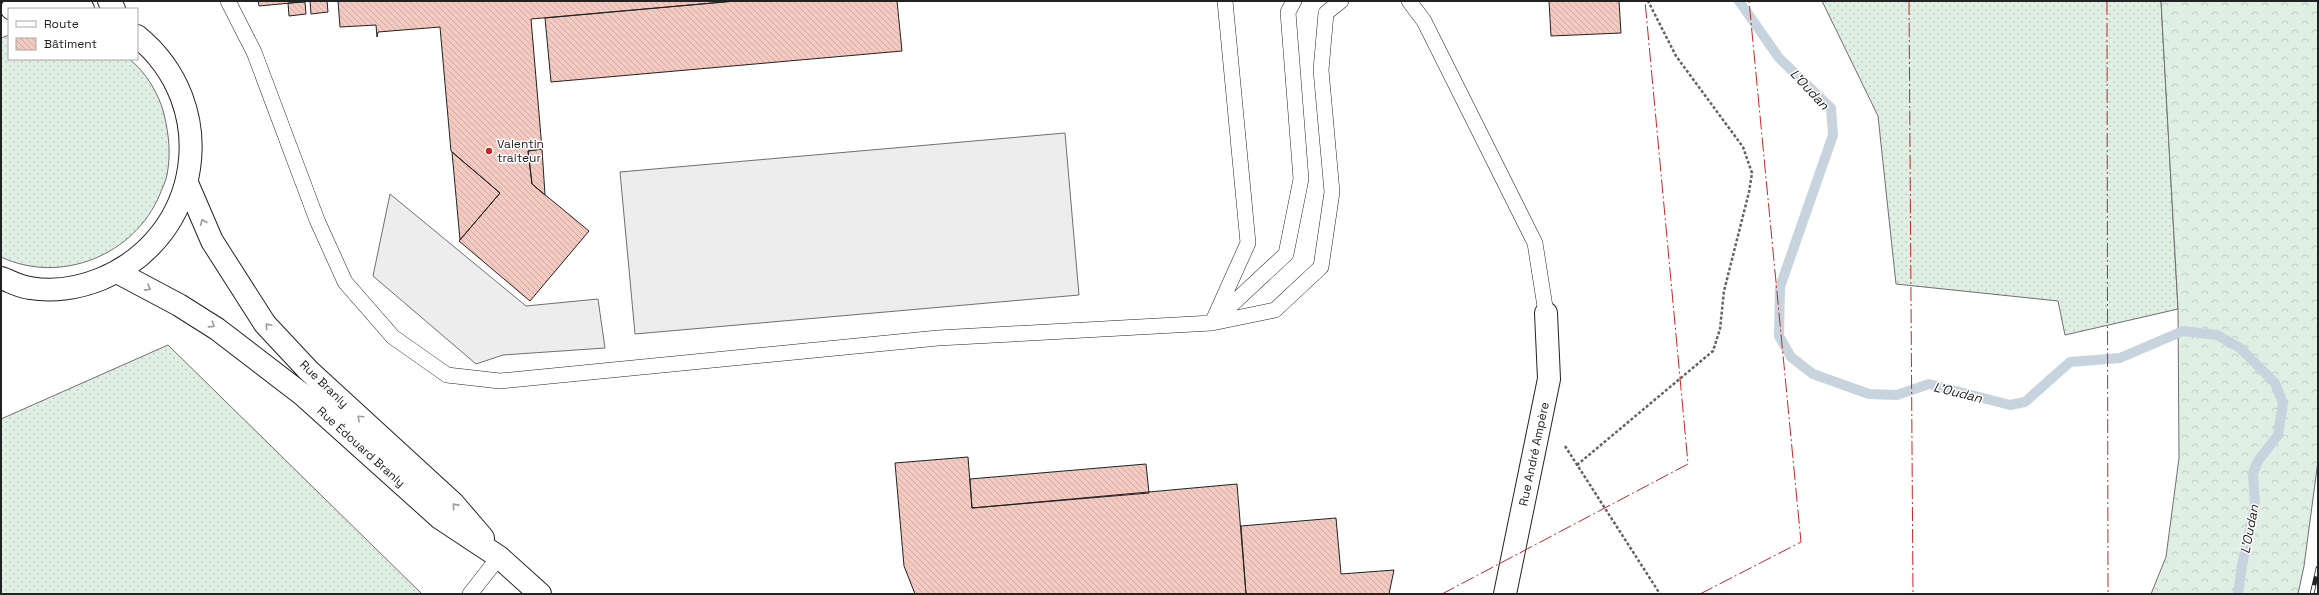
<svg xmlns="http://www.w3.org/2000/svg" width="2319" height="595" font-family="'Space Grotesk',sans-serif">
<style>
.grass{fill:url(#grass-dots);stroke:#6f6f6f}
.forest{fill:url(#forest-crowns);stroke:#6f6f6f}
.parking{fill:#ededed;stroke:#6f6f6f}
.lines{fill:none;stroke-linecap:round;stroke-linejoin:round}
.stream{stroke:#c7d3dd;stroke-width:10}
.building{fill:url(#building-back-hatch);stroke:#222}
.service-casing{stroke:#222;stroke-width:16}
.minor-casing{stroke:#222;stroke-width:24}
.secondary-casing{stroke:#222;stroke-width:24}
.path{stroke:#646464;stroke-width:2.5;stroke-dasharray:3 2;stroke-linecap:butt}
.service{stroke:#fff;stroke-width:15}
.minor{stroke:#fff;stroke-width:22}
.secondary{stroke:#fff;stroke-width:22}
.rail-casing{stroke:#222;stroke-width:4.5}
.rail{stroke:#fff;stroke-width:3;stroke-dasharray:9;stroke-linecap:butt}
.power{stroke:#c62828;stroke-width:1;stroke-dasharray:14 3 2 3;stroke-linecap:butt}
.oneway{stroke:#9c9c9c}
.poi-dot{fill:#c62828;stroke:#fff;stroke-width:1.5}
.labels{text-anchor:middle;stroke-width:3;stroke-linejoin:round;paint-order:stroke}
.poi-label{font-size:12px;fill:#222;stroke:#fff;text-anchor:start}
.street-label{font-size:12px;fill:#222;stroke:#fff}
.water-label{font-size:13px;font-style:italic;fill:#222;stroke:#fff}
</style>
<defs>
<pattern id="grass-dots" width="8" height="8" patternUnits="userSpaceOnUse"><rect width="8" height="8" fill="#e0efe3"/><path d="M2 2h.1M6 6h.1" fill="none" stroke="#c0cdc2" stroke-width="1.8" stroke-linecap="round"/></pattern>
<pattern id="forest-crowns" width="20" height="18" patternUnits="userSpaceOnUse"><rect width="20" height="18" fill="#e0efe3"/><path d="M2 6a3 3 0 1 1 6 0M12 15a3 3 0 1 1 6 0" fill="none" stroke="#c0cdc2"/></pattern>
<pattern id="building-back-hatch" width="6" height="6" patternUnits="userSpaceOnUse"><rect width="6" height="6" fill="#f3c9c0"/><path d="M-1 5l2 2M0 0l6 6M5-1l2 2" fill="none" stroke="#d0aca5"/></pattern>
</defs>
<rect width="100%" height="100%" fill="#fff"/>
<path class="grass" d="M1822,1H2161L2178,309L2065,335L2058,301L1896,284L1878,116Z
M9,35V59H129C146,72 159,94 164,114C169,135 171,154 167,175C166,181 162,188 160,194C135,255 61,285 1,257V38Z
M168,345L422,594H1V419Z"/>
<path class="forest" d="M2161,1H2318V461L2304,566L2298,594H2151L2166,557L2179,458L2178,309Z"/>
<path class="parking" d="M1065,133L1079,295L635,334L620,172Z
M390,194L526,306L598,299L605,348L503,355L476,364L373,276Z"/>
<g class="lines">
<path class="stream" d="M1739,1L1779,58L1831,108L1833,135L1780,287L1779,336L1791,357L1813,374L1869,394L1897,395L1929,384L2010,405L2025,402L2070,362L2120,358L2183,331L2217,335L2240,348L2275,383L2283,403L2278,435L2258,461L2253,473L2255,506L2242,565L2238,594"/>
</g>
<path class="building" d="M258,1H312L259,6Z
M310,1H327L328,12L311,14Z
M338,1H735L531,19L542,149L528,151L532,184L589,231L530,301L459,241L500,193L451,151L440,27L378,32L377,37L376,25L340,27Z
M735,1H897L902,51L551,82L545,18Z
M1549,1H1619L1621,33L1551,36Z
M305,2L306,14L289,16L288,3Z
M542,149L545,195L532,184L528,151Z
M452,152L500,193L460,240Z
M968,457L972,508L1237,484L1246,594H915L904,566L895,463Z
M1146,464L1149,493L972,508L970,479Z
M1336,518L1341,574L1394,570L1389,594H1246L1241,526Z"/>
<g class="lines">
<g class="service-casing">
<path id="service" d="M228,1L254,52L317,220L345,282L393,337L447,375L500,381L938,338L1212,323L1275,310L1321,267L1332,192L1321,70L1326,13L1341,1
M1225,1L1248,243L1212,323L1286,254L1301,179L1288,12L1294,1
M1409,1L1424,21L1535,243L1546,313
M470,594L499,557"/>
</g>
<g class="minor-casing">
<path id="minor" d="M187,183L212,241L265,324L308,370L453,503L483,538
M117,272L179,305L217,329L303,395L440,518L499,557L540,594
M1505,594L1549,379L1546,313"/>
</g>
<g class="secondary-casing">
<path id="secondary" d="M109,1L114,9
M12,9L49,4L83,9
M1,278C10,281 20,287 30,288C53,292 79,288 101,279C203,237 222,105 137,36"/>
</g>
<path class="path" d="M1565,446L1660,594
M1577,465L1713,351L1720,329L1724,291L1749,192L1752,173L1743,147L1676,56L1648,1"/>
<use href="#service" class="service"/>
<use href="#minor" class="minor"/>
<use href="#secondary" class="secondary"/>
<g class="rail-casing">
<path id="rail" d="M2312,594L2318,568"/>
</g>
<use href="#rail" class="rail"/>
<path class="power" d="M1909,1L1913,594
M2107,1L2108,594
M1442,594L1688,464L1645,1
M1700,594L1801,542L1749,1"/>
</g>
<defs><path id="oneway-chevron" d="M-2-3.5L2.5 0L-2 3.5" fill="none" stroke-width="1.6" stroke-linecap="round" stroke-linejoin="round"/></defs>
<g class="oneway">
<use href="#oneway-chevron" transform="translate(203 222) rotate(-113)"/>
<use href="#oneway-chevron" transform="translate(148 288) rotate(28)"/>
<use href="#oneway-chevron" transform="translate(212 325) rotate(33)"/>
<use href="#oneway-chevron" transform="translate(268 326) rotate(-131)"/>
<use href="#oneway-chevron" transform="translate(360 418) rotate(-137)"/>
<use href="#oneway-chevron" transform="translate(455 506) rotate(-132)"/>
</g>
<circle class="poi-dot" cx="489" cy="151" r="4"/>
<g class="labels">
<g class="poi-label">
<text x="497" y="148">Valentin<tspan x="497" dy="14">traiteur</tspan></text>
</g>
<g class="street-label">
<text transform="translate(324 384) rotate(44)" y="4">Rue Branly</text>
<text transform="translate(361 447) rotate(42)" y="4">Rue Édouard Branly</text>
<text transform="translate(1534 454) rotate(-78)" y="4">Rue André Ampère</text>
</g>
<g class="water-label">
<text transform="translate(1810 89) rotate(47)" y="5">L'Oudan</text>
<text transform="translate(1958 392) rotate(14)" y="5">L'Oudan</text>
<text transform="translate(2249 529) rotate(-79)" y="5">L'Oudan</text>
</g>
</g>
<rect width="2319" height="595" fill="none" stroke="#222222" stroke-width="4"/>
<rect x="8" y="8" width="130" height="52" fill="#ffffff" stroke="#a7a7a7"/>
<rect x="16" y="21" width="20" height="6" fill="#ffffff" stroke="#a7a7a7"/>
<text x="44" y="28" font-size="12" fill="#222222">Route</text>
<rect x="16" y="38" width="20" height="12" fill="url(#building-back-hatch)" stroke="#a7a7a7"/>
<text x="44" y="48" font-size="12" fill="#222222">Bâtiment</text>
</svg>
